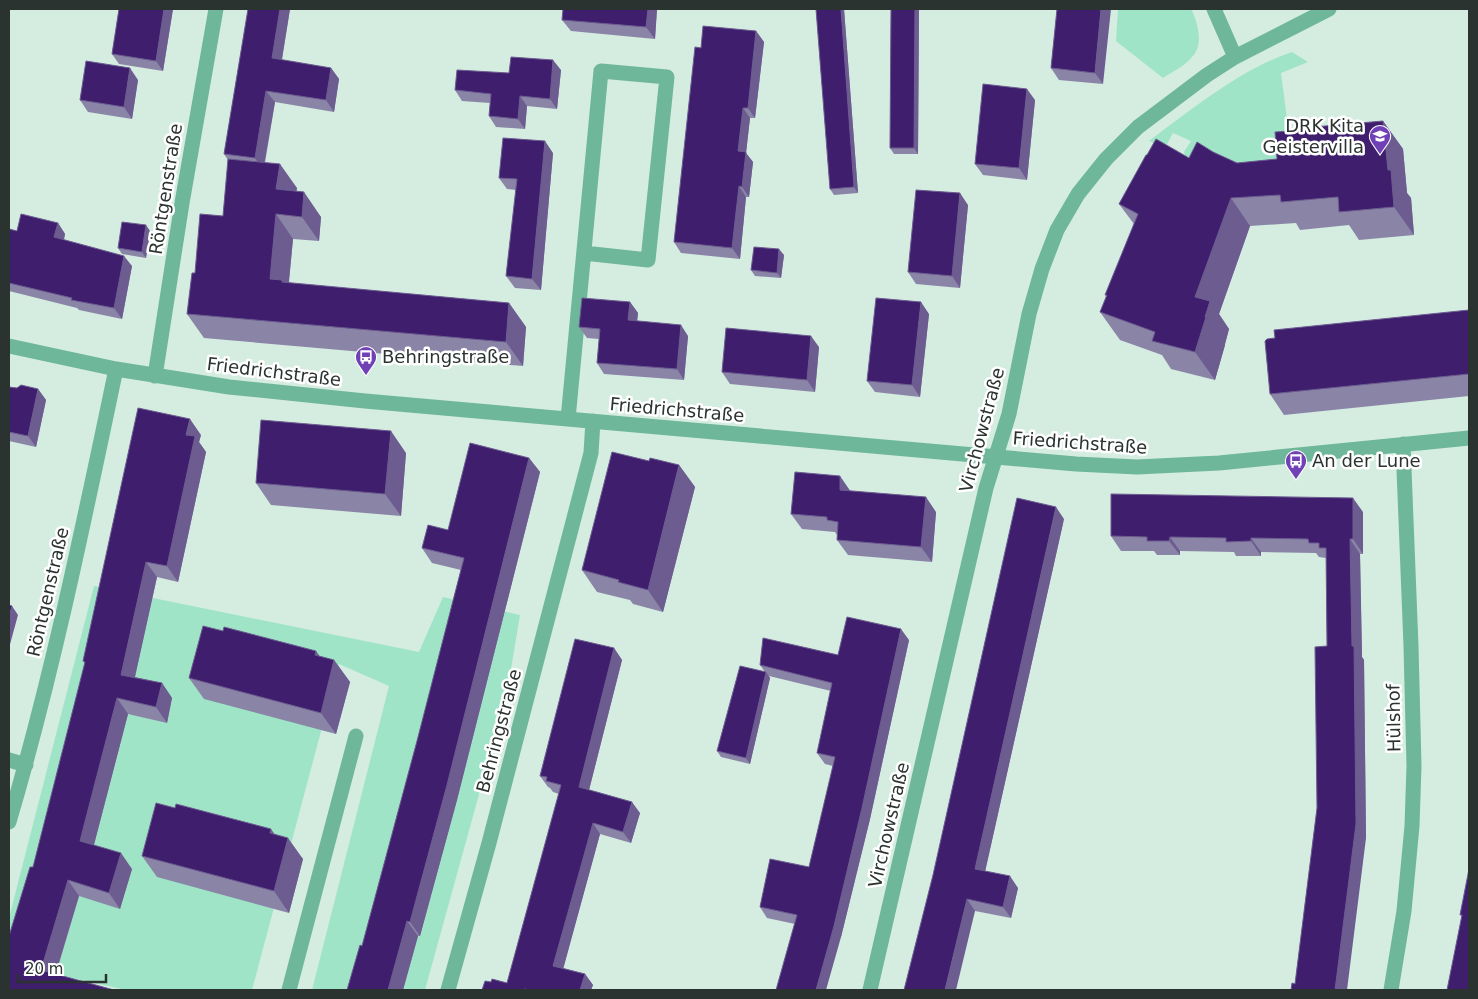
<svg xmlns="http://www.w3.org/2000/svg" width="1478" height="999" font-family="'DejaVu Sans',sans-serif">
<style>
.green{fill:#a0e4c8}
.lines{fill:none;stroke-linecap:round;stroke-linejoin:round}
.minor{stroke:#6eb79a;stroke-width:15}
.wall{fill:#8a85a7}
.shaded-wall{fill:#6c5c90}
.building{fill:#3f1e6d;stroke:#6c5c90}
.labels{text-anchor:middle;stroke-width:5;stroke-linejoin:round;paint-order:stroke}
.poi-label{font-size:18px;fill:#2a332f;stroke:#fff;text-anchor:start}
.street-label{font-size:18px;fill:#2a332f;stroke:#fff}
</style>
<rect width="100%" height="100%" fill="#d5ece1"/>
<path class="green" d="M1118,9H1191C1198,22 1204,45 1192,57C1185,66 1172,72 1163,78L1116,41Z
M1292,52L1308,62L1281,73L1296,187L1192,156L1185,157L1184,152L1191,141L1173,133L1165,148L1149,141C1192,109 1241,69 1292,52Z
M94,586L419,652L443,597L520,615L507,693L425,990H312L389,686L339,664L252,990H126L72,978L9,990V918Z"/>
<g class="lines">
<path class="minor" d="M1214,9L1235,57
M9,346L116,369L229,387L365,401L1076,464L1137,467L1219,463L1469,438
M155,376L182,203L216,9
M568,419L601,71L667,77L648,260L584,253
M9,760L26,765
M9,822C53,673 84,521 116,369
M289,990L356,736
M448,990L489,843L591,453L593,421
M870,990L986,488L1009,414L1029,314L1042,269L1057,230L1078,194L1106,159L1138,127L1207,75L1235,57L1329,9
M1391,990L1404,911L1412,826L1414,766L1411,646L1403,444"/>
</g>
<path class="wall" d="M119,9H173L163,71L119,64L112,54Z
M248,9H290L282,60L331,68L339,79L334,112L275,102L265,163L297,188L296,191L321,217L319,241L293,239L289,283L509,303L526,327L523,366L204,338L187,314L195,273L223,216L228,160L224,154Z
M657,9L655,39L571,31L562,20Z
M816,9H844L858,193L834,195L830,189Z
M891,9H919L918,154H894L890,148Z
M1057,9L1103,84L1059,80L1051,68Z
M756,31L764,42L755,118H750L746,153L753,162L749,197H746L740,259L681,253L674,242L701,48Z
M561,70L557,109L527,106L525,129L496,127L489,116L490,103L462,101L455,90L509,73Z
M138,80L132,119L88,112L80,100Z
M1035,100L1027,180L983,175L975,164Z
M1383,121L1403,149L1407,193L1411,198L1414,235L1359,240L1349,225L1300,230L1296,223L1250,226L1219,314L1229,329L1225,344V345L1215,380L1171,369L1162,355L1120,340L1100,312L1106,296L1105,295L1134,224L1119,204L1147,155L1189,158L1213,152L1237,163L1277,159Z
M553,153L541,290L515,288L506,276L516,190L507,189L499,178Z
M968,205L960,288L916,284L908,272Z
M58,223L65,234L64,240L132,266L122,319L79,310L77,308L9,291V229L17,231Z
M150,231L146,258L122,254L118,248Z
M784,255L781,278L755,276L751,270Z
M630,302L638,313L637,321L688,336L684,380L604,374L597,363L599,339L587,338L579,327Z
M1469,310V396L1284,415L1270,394Z
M929,314L920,397L875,392L867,381Z
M819,347L815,392L730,384L722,372Z
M9,387L17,388L38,389L46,400L36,447L9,441Z
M201,435L199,442L206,452L178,582L157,577L135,677L162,683L172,698L167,723L128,714L94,845L132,869L120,909L79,896L56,974L9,990L33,867L85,664L83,661Z
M406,453L401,516L271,505L256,483Z
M529,458L540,472L457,800L420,936H418L403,990H347L362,946L417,741L461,570L432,563L422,548L448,530Z
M649,461L679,465L695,487L663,612L633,604L630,600L597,592L582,570Z
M851,491L936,512L932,562L848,555L837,540V535L835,532L802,529L791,514Z
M1363,512V554H1360L1362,657L1364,660L1366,838L1295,984L1317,808L1327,646L1326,558L1319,557L1316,553L1261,552V556H1236L1234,552L1180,551V555H1157L1154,551H1121L1111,536Z
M1064,519L985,871L1018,888L1011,918L975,911L904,990Z
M909,640L870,819L841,937L795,924L767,918L760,907L809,867L833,766L825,764L817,753L831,691L769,676L770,678L750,764L721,757L717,751L765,672L760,665L838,655Z
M614,648L622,660L589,790L640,813L631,843L600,834L563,968L585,974L593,985L591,990H482L491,982L507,983L559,794L553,792L550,788L548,787L540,776Z
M320,656L334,660L350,682L336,734L204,699L189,678Z
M275,834L303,859L289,913L157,877L142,856Z"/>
<path class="shaded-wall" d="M164,9H173L163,71L156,61Z
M280,9H290L280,70L272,58Z
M648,9H657L655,39L646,27Z
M841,9H844L858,193L854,187Z
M915,9H919L918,154L914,148Z
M1101,9H1111L1103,84L1095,73Z
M756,31L764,42L755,118L748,108Z
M553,60L561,70L557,109L550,99Z
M130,68L138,80L132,119L124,107Z
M331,68L339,79L334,112L326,100Z
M1027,89L1035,100L1027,180L1019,168Z
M266,91L275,102L263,170L255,158Z
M520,96L527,106L525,129L518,119Z
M743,108L750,118L746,153L753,162L749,197L742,187L738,151Z
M1383,121L1403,149L1407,193L1411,198L1414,235L1394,207L1388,170Z
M545,141L553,153L541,290L532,279Z
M280,164L297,188L293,214L276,189Z
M739,186L746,197L740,259L732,248Z
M304,192L321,217L319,241L302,217Z
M960,193L968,205L960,288L952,276Z
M1231,198L1250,226L1219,314L1229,329L1225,344V345L1215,380L1195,352V297Z
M276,214L293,239L288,289L270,279Z
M58,223L65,234L62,248L54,237Z
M146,225L150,231L146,258L142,252Z
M779,249L784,255L781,278L777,273Z
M124,256L132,266L122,319L114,308Z
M630,302L638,313L636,331L628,320Z
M921,302L929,314L920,397L912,385Z
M509,303L526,327L523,366L506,342Z
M681,325L688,336L684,380L677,369Z
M811,336L819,347L815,392L807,380Z
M38,389L46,400L36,447L28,436Z
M190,419L201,435L199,442L206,452L178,582L167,566L186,435Z
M391,431L406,453L401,516L385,494Z
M529,458L540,472L457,800L420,936L410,922Z
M679,465L695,487L663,612L648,590Z
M840,476L851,492L840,490Z
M926,497L936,512L932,562L921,547Z
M1353,498L1363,512V554L1353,539Z
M1056,507L1064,519L983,881L975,869Z
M1170,537L1180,551V555L1169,541Z
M1251,538L1261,552V556L1251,541Z
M1350,539L1360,554L1362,657L1364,660L1366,838L1347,990H1335L1352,646Z
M146,562L157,577L132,690L121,675Z
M12,606L18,615L9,648V617Z
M901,629L909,640L870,819L841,937L826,990H816Z
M614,648L622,660L587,798L579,787Z
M316,651L331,672L334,660L350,682L336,734L321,713L315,655Z
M766,672L770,678L750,764L746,758Z
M162,683L172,698L167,723L156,707Z
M117,698L128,714L91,856L80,841Z
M632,802L640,813L631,843L623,832Z
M593,823L600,834L561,977L553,966Z
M271,829L285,849L288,838L303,859L289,913L274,891L270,833Z
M121,853L132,869L120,909L109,893Z
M1010,876L1018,888L1011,918L1003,907Z
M68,880L79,896L52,985L41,970Z
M967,899L975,911L956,990H945Z
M407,921L418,936L403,990H388Z
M585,974L593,985L591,990H580Z"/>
<path class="building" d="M119,9H164L156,61L112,54Z
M248,9H280L272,58L331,68L326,100L266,91L255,158L224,154Z
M563,9H648L646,27L562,20Z
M816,9H841L854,187L830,189Z
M891,9H915L914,148H890Z
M1057,9H1101L1095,73L1051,68Z
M703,26L756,31L748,108H743L738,151L746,152L742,187L739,186L732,248L674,242L695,47L701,48Z
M511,57L553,60L550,99L520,96L518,119L489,116L491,94L455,90L457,70L509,73Z
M86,61L130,68L124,107L80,100Z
M983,84L1027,89L1019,168L975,164Z
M1383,121L1388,170H1391L1394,207L1339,212L1338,197L1281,202L1280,195L1231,198L1195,297L1210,301L1205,317H1206L1195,352L1152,341L1155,332L1100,312L1107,295H1105L1138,214L1119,204L1146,155H1147L1156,139L1189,158L1197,142L1213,152L1237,163L1277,159L1275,132L1290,131V129Z
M503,138L545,141L532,279L506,276L517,179L499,178Z
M228,159L280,164L276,189L304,192L302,217L276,214L270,279L282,280V282L509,303L506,342L187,314L192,273H195L200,214L223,216Z
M916,190L960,193L952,276L908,272Z
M21,214L58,223L54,237L124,256L114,308L71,300L72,298L9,283V229L17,231Z
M122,222L146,225L142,252L118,248Z
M754,247L779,249L777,273L751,270Z
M582,298L630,302L628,320L681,325L677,369L597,363L600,329L579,327Z
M876,298L921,302L912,385L867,381Z
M1469,310V374L1270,394L1265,341L1267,339L1275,338L1274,330Z
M726,328L811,336L807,380L722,372Z
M21,385L38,389L28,436L9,432V387L17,388Z
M138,408L190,419L186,435L195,436L167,566L146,562L121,675L162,683L156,707L117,698L80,841L121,853L109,893L68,880L41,970L114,990H9V936L30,867H33L85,662L83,661Z
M261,420L391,431L385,494L256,483Z
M470,443L529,458L447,785L410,922L407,921L388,990H347L360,945L362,946L417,741L464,558L422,548L428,525L448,530Z
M612,452L649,461L650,458L679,465L648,590L618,582L619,580L582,570Z
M795,472L840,476V490L926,497L921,547L837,540L838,522L827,520V517L791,514Z
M1111,494L1353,498V539H1350L1352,646H1354L1356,824L1335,990H1291L1292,983L1295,984L1317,808L1315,647L1327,646L1326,548H1319V543H1309L1308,539L1251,538V541L1226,542V538L1170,537L1169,541H1147V537L1111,536Z
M1017,498L1056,507L975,869L1010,876L1003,907L967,899L945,990H904L933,875Z
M9,605L12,606L9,617Z
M847,617L901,629L862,808L834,926L816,990H776L797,915L760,907L770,859L809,867L835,757L817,753L832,683L760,665L763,638L838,655Z
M203,626L223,631L224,627L316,651L315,655L334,660L321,713L189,678Z
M575,639L614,648L579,787L632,802L623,832L593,823L553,966L585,974L580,990H530L524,989V990H482L485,981L491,982L492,979L507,983L561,785L546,781L547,777L540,776Z
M740,666L766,672L746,758L717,751Z
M156,803L175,808L176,804L271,829L270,833L288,838L274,891L142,856Z
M1469,869V990H1447L1462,915H1460Z"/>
<defs>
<g id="school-pin" transform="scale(1.125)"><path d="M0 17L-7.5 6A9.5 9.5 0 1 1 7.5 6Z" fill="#7040b7" stroke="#fff"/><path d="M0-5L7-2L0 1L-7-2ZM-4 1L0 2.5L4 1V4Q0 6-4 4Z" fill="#fff"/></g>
<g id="bus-pin" transform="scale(1.125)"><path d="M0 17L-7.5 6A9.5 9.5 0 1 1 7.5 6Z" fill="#7040b7" stroke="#fff"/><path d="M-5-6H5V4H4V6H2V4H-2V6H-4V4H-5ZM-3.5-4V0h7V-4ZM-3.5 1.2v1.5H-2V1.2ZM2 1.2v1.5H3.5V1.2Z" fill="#fff"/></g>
</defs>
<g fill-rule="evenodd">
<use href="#school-pin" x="1380" y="136"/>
<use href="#bus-pin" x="366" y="357"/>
<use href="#bus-pin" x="1296" y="461"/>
</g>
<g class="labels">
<g class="poi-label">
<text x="1364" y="132" text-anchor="end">DRK Kita<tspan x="1364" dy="21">Geistervilla</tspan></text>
<text x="382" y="363">Behringstraße</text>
<text x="1312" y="467">An der Lune</text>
</g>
<g class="street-label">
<text transform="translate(166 189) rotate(-81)" y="6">Röntgenstraße</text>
<text transform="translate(274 372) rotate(7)" y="6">Friedrichstraße</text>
<text transform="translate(677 410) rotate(5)" y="6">Friedrichstraße</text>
<text transform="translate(982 430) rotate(-75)" y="6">Virchowstraße</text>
<text transform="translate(1080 443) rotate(4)" y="6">Friedrichstraße</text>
<text transform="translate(48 592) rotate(-77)" y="6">Röntgenstraße</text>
<text transform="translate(1394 718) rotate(-91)" y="6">Hülshof</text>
<text transform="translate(499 731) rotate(-75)" y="6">Behringstraße</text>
<text transform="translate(889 825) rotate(-77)" y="6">Virchowstraße</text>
</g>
</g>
<rect width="1478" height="999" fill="none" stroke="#2a332f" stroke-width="20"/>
<path d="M18 974v8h88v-8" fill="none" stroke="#2a332f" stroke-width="2.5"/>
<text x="25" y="974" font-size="15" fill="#2a332f" stroke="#ffffff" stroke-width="4" paint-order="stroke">20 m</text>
</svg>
